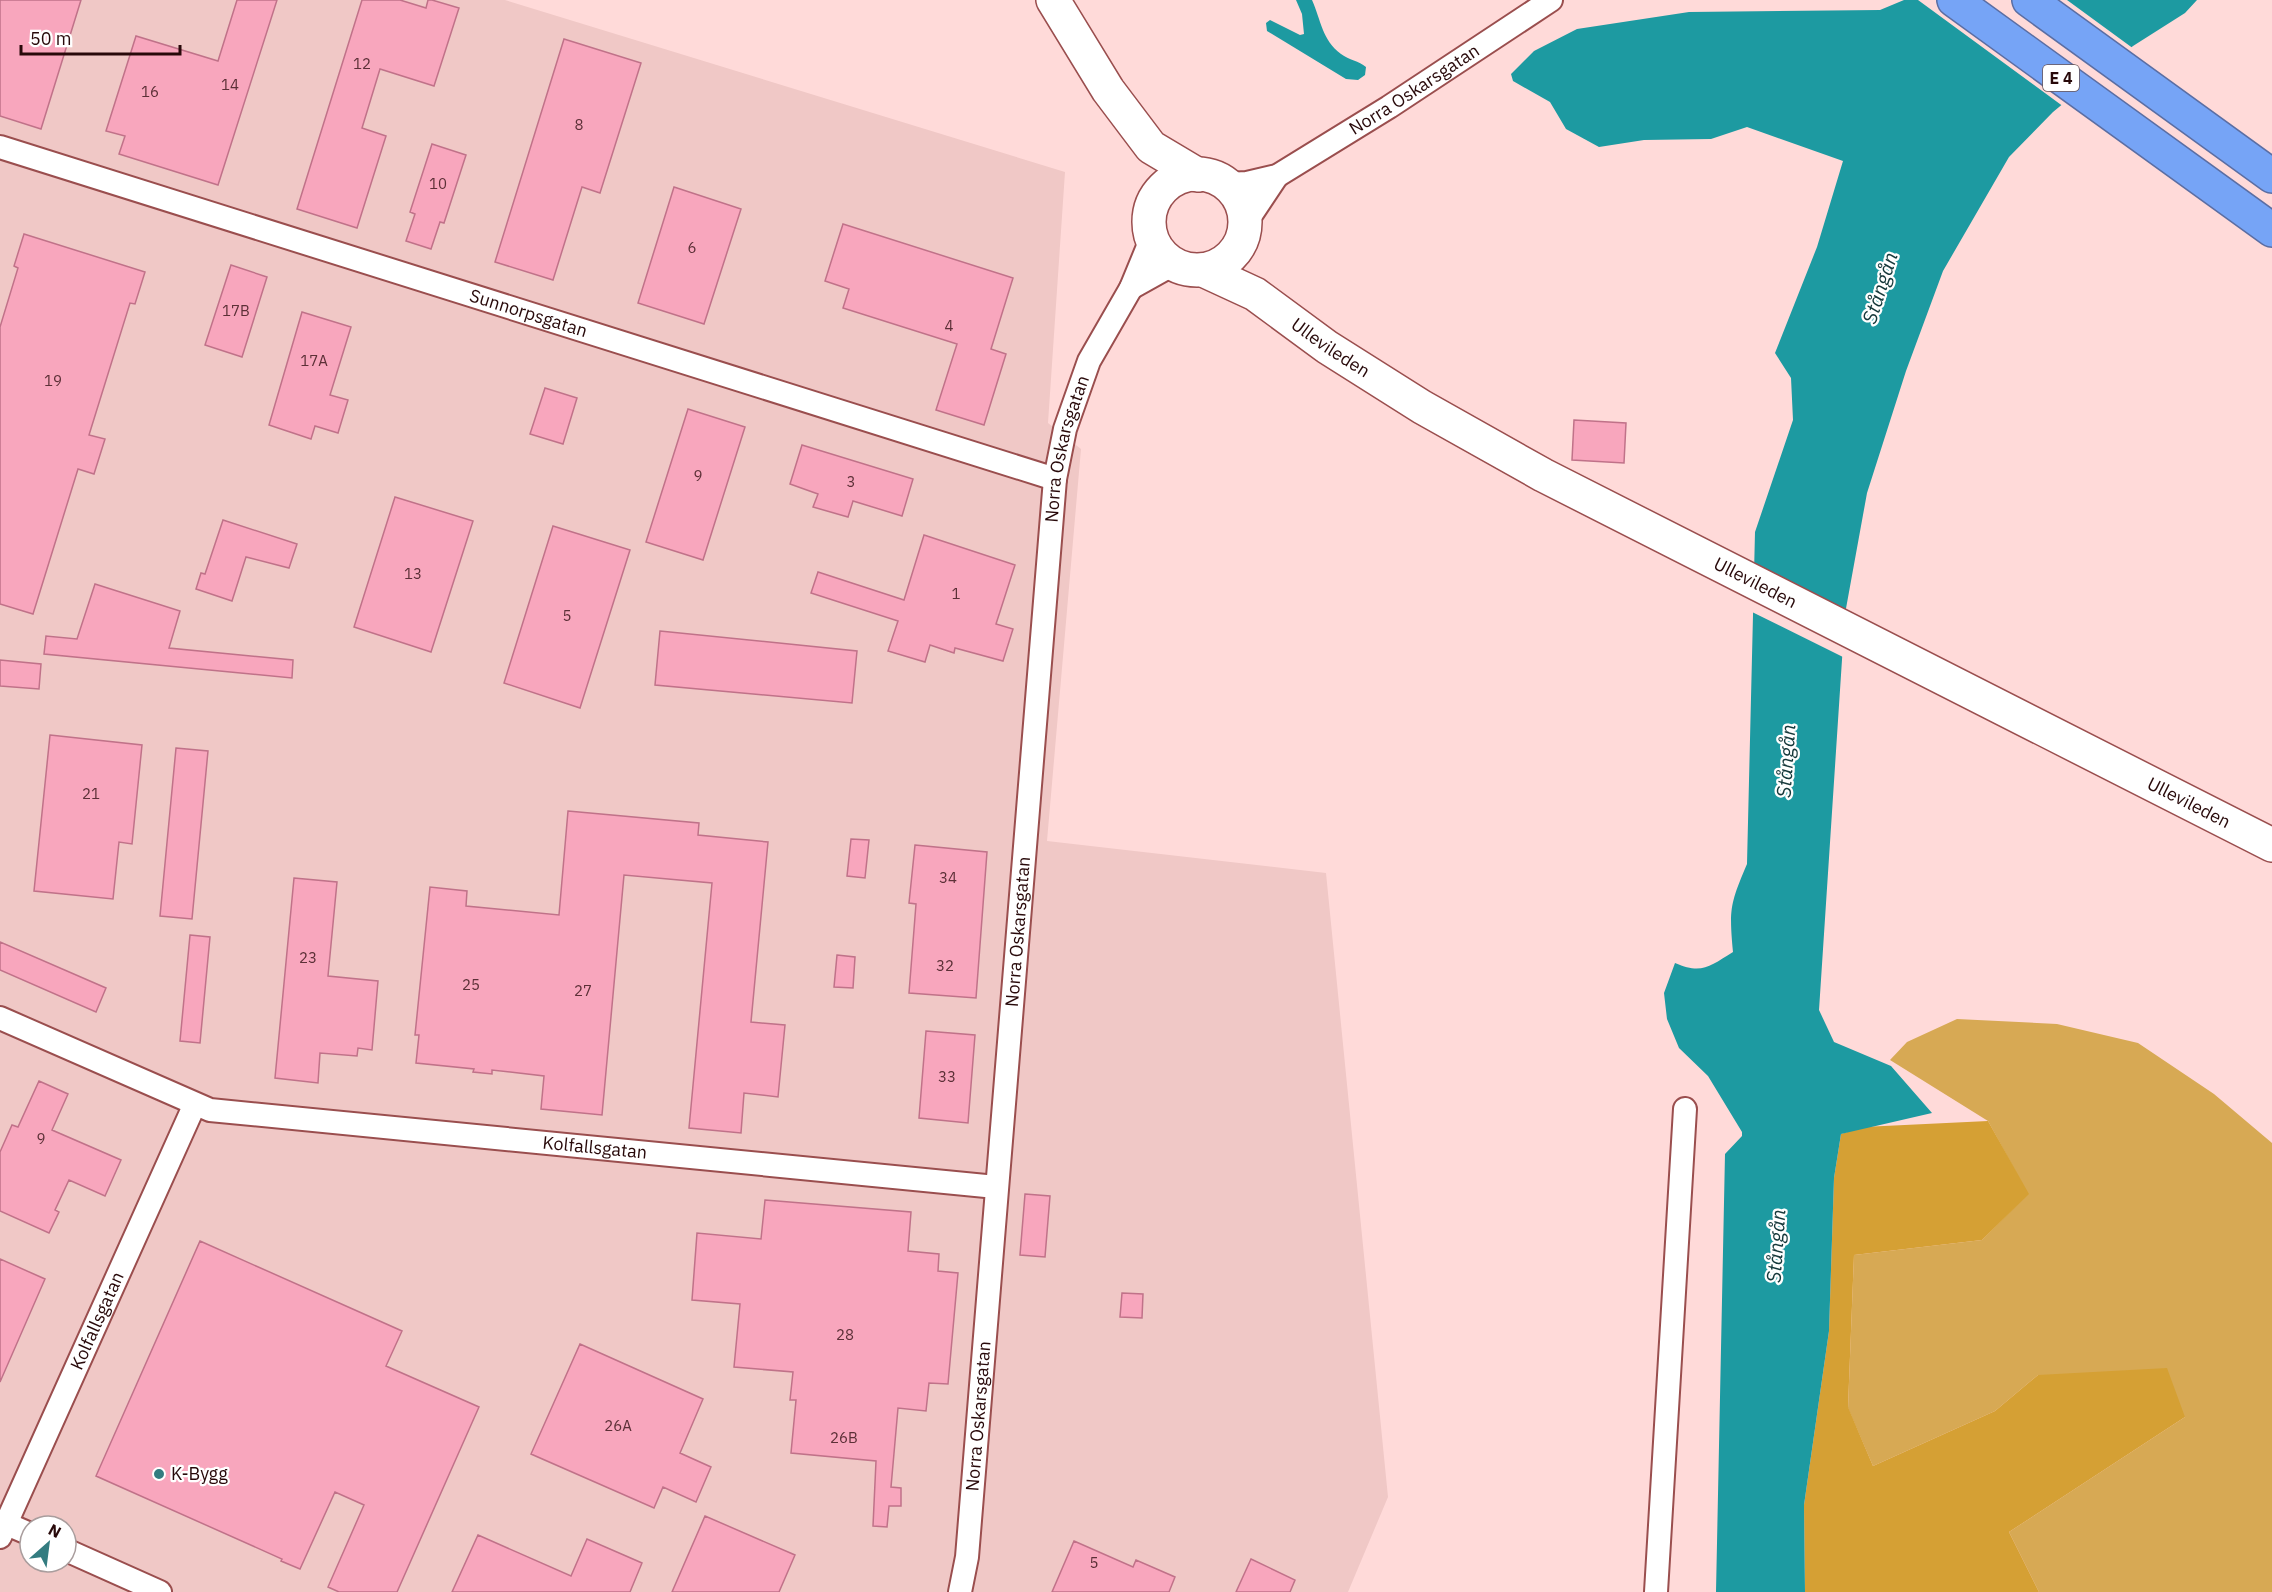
<svg xmlns="http://www.w3.org/2000/svg" width="2272" height="1592" font-family="'IBM Plex Sans',sans-serif">
<style>
.built{fill:#f0c8c6;fill-rule:evenodd}
.green{fill:#d7a954}
.forest{fill:#d5a034}
.water{fill:#1d9aa1}
.pier{fill:#ffdad9}
.building{fill:#f8a6bd;stroke:#c07289;stroke-width:1.5}
.lines{fill:none;stroke-linecap:round;stroke-linejoin:round}
.minor-casing{stroke:#9a4e4e;stroke-width:26}
.secondary-casing{stroke:#9a4e4e;stroke-width:36}
.motorway-casing{stroke:#5b6ea3;stroke-width:36}
.minor{stroke:#fff;stroke-width:22}
.secondary{stroke:#fff;stroke-width:33}
.motorway{stroke:#76a4f6;stroke-width:33}
.poi-dot{fill:#337c80;stroke:#fff;stroke-width:2}
.labels{text-anchor:middle;stroke-width:4.5;stroke-linejoin:round;paint-order:stroke}
.number-label{font-size:15px;fill:#5c3037}
.shield{fill:#fff;stroke:#685354;stroke-width:1.5}
.shield-label{font-size:16px;font-weight:bold;fill:#28090a}
.street-label{font-size:18px;fill:#28090a;stroke:#fff}
.poi-label{font-size:18px;fill:#28090a;stroke:#fff;text-anchor:start}
.water-label{font-size:20px;font-style:italic;fill:#15383a;stroke:#fff}
</style>
<rect width="100%" height="100%" fill="#ffdad9"/>
<path class="built" d="M0,0H505L1065,172L1048,423L1081,449L1047,841L1326,873L1388,1497L1348,1592H0ZM30,1526H66V1562H30Z"/>
<path class="green" d="M1957,1019L2057,1024L2138,1043L2214,1094L2272,1143V1592H2039L2009,1532L2185,1417L2038,1375L1995,1411L1873,1466L1848,1408L1854,1255L1982,1240L2028,1194L1988,1121L1890,1060L1907,1042Z"/>
<path class="forest" d="M1988,1121L2029,1194L1982,1240L1854,1255L1848,1407L1873,1466L1995,1411L2038,1375L2167,1368L2185,1417L2009,1532L2039,1592H1805L1804,1505L1829,1331L1834,1178L1841,1134L1863,1127Z"/>
<path class="water" d="M1296,0H1312C1321,20 1322,40 1341,54C1349,60 1359,61 1366,67L1365,75L1358,80L1346,79L1267,31L1266,23L1270,20L1300,35L1304,34L1302,14Z
M1904,0H2197L2185,13L2133,46L2053,112L2009,157L1943,271L1906,371L1867,493L1845,614L1819,1010L1834,1042L1891,1066L1932,1113L1841,1134L1834,1178L1829,1331L1804,1505L1805,1592H1716L1725,1154L1742,1136V1132L1708,1076L1679,1048L1667,1019L1664,993L1675,963C1702,975 1710,966 1733,952C1729,909 1730,904 1747,864L1755,532L1793,420L1791,378L1775,353L1817,247L1843,161L1747,127L1711,139L1644,140L1599,147L1566,129L1550,102L1513,81L1511,74L1534,51L1577,29L1689,12L1880,10Z"/>
<path class="pier" d="M1918,0H2067L2134,49L2064,107Z
M1751,566L1848,615L1845,658L1750,611Z"/>
<path class="building" d="M0,0H81L41,129L0,116Z
M237,0H277L218,185L119,154L125,136L106,131L136,36L218,61Z
M362,0H400L426,8L428,0H432L459,8L434,86L380,69L362,128L386,136L357,228L297,209Z
M564,39L641,63L600,193L582,187L553,280L495,262Z
M432,144L466,155L444,223L440,222L431,249L406,241L415,214L410,212Z
M674,187L741,209L704,324L638,303Z
M843,224L1013,278L991,349L1006,354L984,425L936,410L957,344L843,308L849,289L825,281Z
M24,234L145,272L135,304L130,303L89,435L105,439L94,474L78,469L33,614L0,604V327L18,268L14,266Z
M231,265L267,277L242,357L205,345Z
M302,312L351,327L330,395L348,400L338,433L315,426L311,439L269,425Z
M545,388L577,398L563,444L530,434Z
M688,409L745,427L703,560L646,542Z
M1574,420L1626,423L1624,463L1572,460Z
M802,445L913,479L902,516L853,501L848,517L813,507L818,494L790,484Z
M395,497L473,521L431,652L354,627Z
M223,520L297,544L289,568L246,557L232,601L196,589L201,573L205,574Z
M553,526L630,550L580,708L504,683Z
M924,535L1015,565L996,624L1013,629L1003,661L955,648L954,653L930,645L925,662L888,651L898,621L811,593L818,572L904,600Z
M95,584L180,611L169,648L293,660L292,678L44,654L46,636L77,639Z
M660,631L857,651L852,703L655,685Z
M0,660L41,664L39,689L0,686Z
M50,735L142,745L132,844L119,842L113,899L34,891Z
M176,748L208,751L192,919L160,916Z
M568,811L699,823L698,835L768,842L751,1022L785,1025L778,1097L744,1093L741,1133L689,1128L712,883L624,875L602,1115L541,1109L544,1076L492,1070V1074L473,1072L474,1069L416,1063L419,1035H415L430,887L467,891L466,906L559,915Z
M851,839L869,840L865,878L847,876Z
M915,845L987,852L976,998L909,993L916,904L909,903Z
M294,878L337,882L328,976L378,981L372,1050L358,1048L357,1056L320,1053L318,1083L275,1078Z
M190,935L210,937L200,1043L180,1041Z
M0,942L106,988L96,1012L0,970Z
M837,955L855,957L853,988L834,987Z
M926,1031L975,1035L968,1123L919,1118Z
M39,1081L68,1094L52,1130L121,1160L105,1196L69,1180L55,1210L59,1212L49,1233L0,1211V1152L12,1125L18,1127Z
M1025,1194L1050,1196L1045,1257L1020,1255Z
M765,1200L911,1212L908,1251L939,1254L938,1271L958,1273L948,1384L929,1383L926,1411L898,1408L891,1487L901,1488V1506H889L887,1527L873,1526L876,1461L791,1453L796,1400H790L793,1372L734,1367L740,1304L692,1300L697,1233L761,1239Z
M200,1241L402,1331L386,1366L479,1407L397,1592H339L328,1587L364,1505L335,1492L300,1569L281,1561L282,1559L96,1476Z
M0,1259L45,1279L0,1382Z
M1122,1293L1143,1294L1142,1318L1120,1317Z
M580,1344L703,1399L680,1453L711,1467L696,1502L663,1487L654,1508L531,1454Z
M705,1516L795,1555L779,1592H672Z
M478,1535L571,1576L587,1539L642,1563L630,1592H452Z
M1074,1541L1133,1567L1136,1560L1175,1577L1169,1592H1052Z
M1251,1559L1295,1580L1290,1592H1236Z"/>
<g class="lines">
<g class="minor-casing">
<g id="minor">
<path id="s1" d="M0,147L1055,479"/>
<path id="s2" d="M1226,184L1247,183L1277,176L1389,107L1551,0"/>
<path d="M1245,224L1277,176"/>
<path d="M1131,288L1174,264"/>
<path id="s3" d="M0,1018L210,1110L996,1187"/>
<path d="M0,1521L30,1534"/>
<path id="s4" d="M0,1537L194,1106"/>
<path d="M66,1550L160,1592"/>
<path id="s5" d="M960,1592L967,1557L1055,479L1065,429L1089,361L1131,288L1152,237"/>
<path d="M1656,1592L1685,1109"/>
</g>
</g>
<g class="secondary-casing">
<g id="secondary">
<path d="M1053,0L1108,90L1151,147L1198,175"/>
<circle cx="1197" cy="222" r="48"/>
<path id="s6" d="M1203,270L1255,294L1327,347L1422,407L1543,475L2272,845"/>
</g>
</g>
<g class="motorway-casing">
<path id="motorway" d="M1954,0L2272,230
M2029,0L2272,176"/>
</g>
<use href="#minor" class="minor"/>
<use href="#secondary" class="secondary"/>
<use href="#motorway" class="motorway"/>
</g>
<circle class="poi-dot" cx="159" cy="1474" r="6"/>
<g class="labels">
<g class="number-label">
<text x="362" y="69">12</text>
<text x="230" y="90">14</text>
<text x="150" y="97">16</text>
<text x="579" y="130">8</text>
<text x="438" y="189">10</text>
<text x="692" y="253">6</text>
<text x="236" y="316">17B</text>
<text x="949" y="331">4</text>
<text x="314" y="366">17A</text>
<text x="53" y="386">19</text>
<text x="698" y="481">9</text>
<text x="851" y="487">3</text>
<text x="413" y="579">13</text>
<text x="956" y="599">1</text>
<text x="567" y="621">5</text>
<text x="91" y="799">21</text>
<text x="948" y="883">34</text>
<text x="308" y="963">23</text>
<text x="945" y="971">32</text>
<text x="471" y="990">25</text>
<text x="583" y="996">27</text>
<text x="947" y="1082">33</text>
<text x="41" y="1144">9</text>
<text x="845" y="1340">28</text>
<text x="618" y="1431">26A</text>
<text x="844" y="1443">26B</text>
<text x="1094" y="1568">5</text>
</g>
<rect class="shield" x="2043" y="65" width="36" height="26" rx="4.5"/>
<g class="shield-label">
<text x="2061" y="84">E 4</text>
</g>
<g class="street-label">
<text dy="6" stroke="none"><textPath href="#s2" startOffset="214">Norra Oskarsgatan</textPath></text>
<text dy="6" stroke="none"><textPath href="#s1" startOffset="554">Sunnorpsgatan</textPath></text>
<text dy="6" stroke="none"><textPath href="#s6" startOffset="150">Ullevileden</textPath></text>
<text dy="6" stroke="none"><textPath href="#s5" startOffset="1149">Norra Oskarsgatan</textPath></text>
<text dy="6" stroke="none"><textPath href="#s6" startOffset="636">Ullevileden</textPath></text>
<text dy="6" stroke="none"><textPath href="#s6" startOffset="1122">Ullevileden</textPath></text>
<text dy="6" stroke="none"><textPath href="#s5" startOffset="663">Norra Oskarsgatan</textPath></text>
<text dy="6" stroke="none"><textPath href="#s3" startOffset="616">Kolfallsgatan</textPath></text>
<text dy="6" stroke="none"><textPath href="#s4" startOffset="237">Kolfallsgatan</textPath></text>
<text dy="6" stroke="none"><textPath href="#s5" startOffset="177">Norra Oskarsgatan</textPath></text>
</g>
<g class="poi-label">
<text x="171" y="1480">K-Bygg</text>
</g>
<g class="water-label">
<text transform="translate(1880 288) rotate(-72)" y="7">Stångån</text>
<text transform="translate(1786 761) rotate(-86)" y="7">Stångån</text>
<text transform="translate(1776 1246) rotate(-86)" y="7">Stångån</text>
</g>
</g>
<g transform="translate(48 1544) rotate(28)"><circle r="28" fill="#ffffff" stroke="#a99d9d" stroke-width="1.5"/>
<path d="M0-4.5L10 22L0 15L-10 22Z" fill="#337c80"/>
<text y="-9" font-size="16" font-weight="bold" text-anchor="middle" fill="#28090a">N</text>
</g>
<path d="M21 45v9h159v-9" fill="none" stroke="#28090a" stroke-width="3"/>
<text x="30" y="45" font-size="18" fill="#28090a" stroke="#ffffff" stroke-width="4.5" paint-order="stroke">50 m</text>
</svg>
